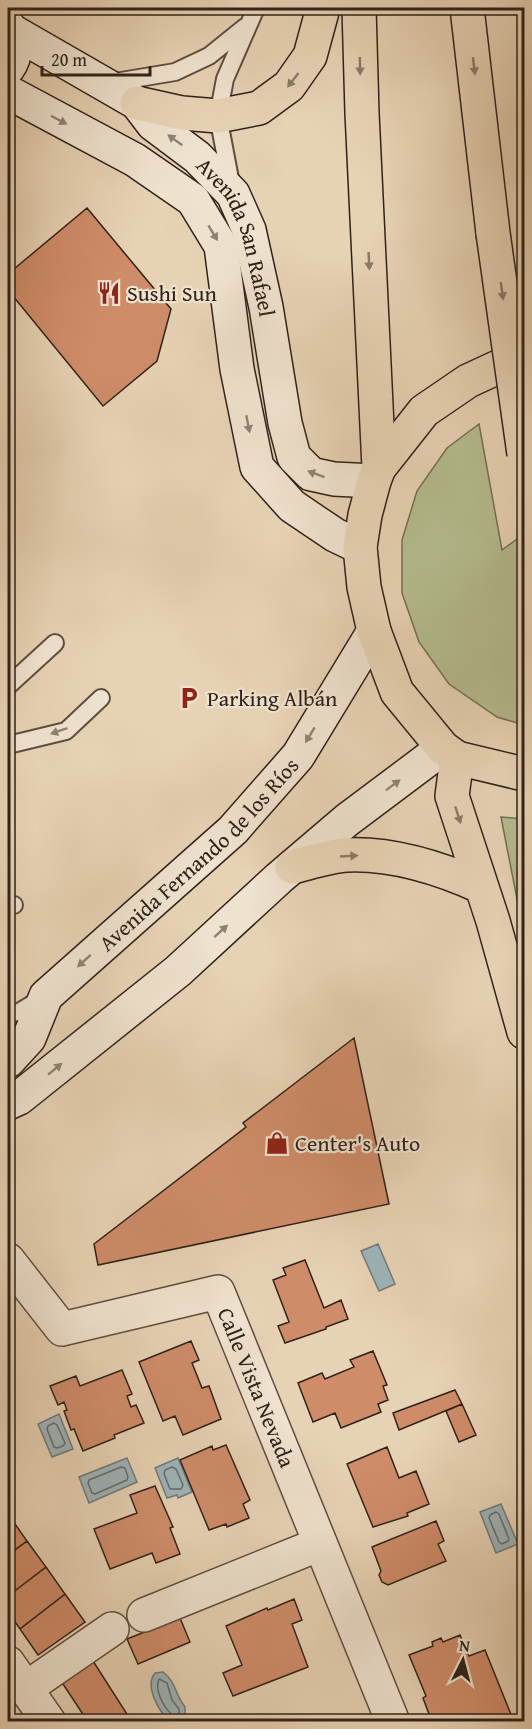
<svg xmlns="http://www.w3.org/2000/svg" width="532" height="1729" font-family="'Gentium Book Plus',serif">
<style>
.green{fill:#b4bc8e;stroke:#726f54;stroke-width:1.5}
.water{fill:#9db4b9;stroke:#717a79;stroke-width:1.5}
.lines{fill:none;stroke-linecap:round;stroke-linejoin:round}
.shore{stroke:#666b6a;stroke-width:1.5}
.building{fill:#cf8c69;stroke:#2f221a;stroke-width:1.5}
.lane-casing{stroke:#5d4e40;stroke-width:20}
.street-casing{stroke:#5d4e40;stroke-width:36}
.secondary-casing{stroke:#2f221a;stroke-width:36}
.primary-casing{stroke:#2f221a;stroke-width:36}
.highway-casing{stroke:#2f221a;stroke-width:36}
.lane{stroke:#efe2ce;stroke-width:16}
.street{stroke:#efe2ce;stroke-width:33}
.secondary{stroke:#efe2ce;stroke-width:33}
.primary{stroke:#e7d2b4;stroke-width:33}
.highway{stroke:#e7d2b4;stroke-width:33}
.highway-bridge-casing{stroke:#2f221a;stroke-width:36;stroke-linecap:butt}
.highway-bridge{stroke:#e7d2b4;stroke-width:33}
.oneway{fill:#8b7a67}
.oneway2{fill:#8f8274}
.labels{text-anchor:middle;stroke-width:4.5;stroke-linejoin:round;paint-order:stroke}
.street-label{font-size:22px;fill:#2f221a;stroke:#efe2ce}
.poi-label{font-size:22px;fill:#2f221a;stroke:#efe2ce;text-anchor:start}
</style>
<rect width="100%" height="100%" fill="#e7d2b4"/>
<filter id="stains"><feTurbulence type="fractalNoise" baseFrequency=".00333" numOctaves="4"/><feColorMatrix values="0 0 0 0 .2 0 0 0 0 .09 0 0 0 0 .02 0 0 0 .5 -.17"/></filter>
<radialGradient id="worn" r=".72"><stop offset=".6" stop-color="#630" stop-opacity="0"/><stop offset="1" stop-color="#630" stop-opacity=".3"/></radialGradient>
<path class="green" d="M479,424L502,550L524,534V725L497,717L449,684L419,642L402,593V540L417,491L447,448Z
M501,817L524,819V935Z"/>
<path class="water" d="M378,1244L395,1284L379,1291L361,1251Z
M59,1414L73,1449L52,1457L38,1424Z
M127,1458L137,1482L89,1503L79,1477Z
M178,1458L192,1492L178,1498L177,1495L167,1498L155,1468Z
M501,1504L518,1544L496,1553L480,1512Z
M163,1672C177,1683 174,1693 185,1707V1716L176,1721H169C159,1711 144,1686 155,1673Z"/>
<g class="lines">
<path class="shore" d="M54,1423L57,1425L65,1443L63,1446L57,1448L54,1447L47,1429L48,1426Z
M121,1467L125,1468L128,1477L127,1480L95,1494L92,1493L88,1483L89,1480Z
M172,1467L176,1469L183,1485L181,1489H170L164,1474L165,1470Z
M496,1512L499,1514L509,1539L508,1541L502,1544L499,1542L489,1518L490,1515Z
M159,1679L167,1683L172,1700L179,1709V1713L176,1717C165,1712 154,1690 159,1679Z"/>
</g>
<path class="building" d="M87,208L171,309L157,361L103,406L8,290V274Z
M354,1038L389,1204L98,1265L94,1244L246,1127L243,1123Z
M305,1260L324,1308L341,1300L348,1319L326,1327V1329L285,1343L278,1326L289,1322L273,1280L286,1275L283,1268Z
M191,1341L199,1360L192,1363L202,1388L209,1386L221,1419L183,1435L175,1416L163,1421L139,1362Z
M373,1351L387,1385L383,1386L388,1400L378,1404L381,1412L341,1428L335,1413L313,1422L298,1383L322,1373L325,1379L354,1367L350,1360Z
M122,1370L132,1394L127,1396L131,1407L136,1405L144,1423L114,1435L115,1438L83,1451L74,1429L71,1430L64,1411L67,1410L64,1402L58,1405L50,1386L76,1376L80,1386Z
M455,1390L462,1404L399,1430L393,1413Z
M462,1404L476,1435L459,1442L446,1411Z
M226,1445L250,1500L243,1504L249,1518L227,1527L226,1524L209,1530L180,1460L212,1446L213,1450Z
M387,1447L399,1478L416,1471L429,1504L407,1513L408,1516L373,1527L347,1464Z
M155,1486L173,1527L170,1528L180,1554L156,1563L152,1553L110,1569L94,1529L137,1513L130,1495Z
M8,1514L27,1541L8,1555Z
M436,1521L444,1541L438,1544L446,1561L388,1585L382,1582L379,1575L381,1571L372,1547Z
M27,1541L46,1567L8,1596V1555Z
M46,1567L65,1594L20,1629L8,1612V1596Z
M65,1594L85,1622L38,1655L20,1629Z
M294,1599L302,1620L292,1624L308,1667L233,1696L223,1673L242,1665L226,1626L267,1608L268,1610Z
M180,1618L190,1642L138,1664L127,1639Z
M460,1635L469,1656L485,1650L514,1722H432L423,1698L426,1696L409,1655L433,1646L432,1642L441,1638L443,1642Z
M93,1661L132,1722H88L61,1681Z"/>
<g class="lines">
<g class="lane-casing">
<path id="lane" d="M109,83L175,72L209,56L245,27
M231,184L218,116L225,79L256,8
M8,686L55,643
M8,745L66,731L101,698
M8,905H14
M8,1014L19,1012L42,998"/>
</g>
<g class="street-casing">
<g id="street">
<path id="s1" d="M8,1260L62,1329L218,1292L393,1722"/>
<path d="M144,1615L320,1544"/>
<path d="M8,1663L49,1722"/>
<path d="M25,1689L112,1629"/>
</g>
</g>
<g class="secondary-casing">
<g id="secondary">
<path d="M8,26C17,38 17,56 8,68"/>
<path id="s2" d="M12,31L137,103L153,124L197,157L233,194L249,230L266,307L285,423L294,457L311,474L334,479L374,481"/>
<path d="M8,92L135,160L193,200L221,246L237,369L257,467L292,506L335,535L360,547"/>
<path id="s3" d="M8,1061L29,1038L46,996L233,830L298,756L374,631"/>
<path d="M8,1103L19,1098L178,971L279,878L347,820L443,748"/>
</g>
</g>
<g class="primary-casing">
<path id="primary" d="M524,355L468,381L424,411L379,468L374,481L365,515L360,547L364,587L374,631L397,692L443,748L457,758L524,774
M457,758L452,796L493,921L524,1032
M292,867C309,863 329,856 347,855C394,853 440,868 482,887"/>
</g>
<g class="highway-casing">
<path id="highway" d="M359,8L362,113L379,468
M467,8L493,233
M137,103L182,113L218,116L259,108L289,86L310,56L323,8"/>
</g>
<use href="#lane" class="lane"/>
<use href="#street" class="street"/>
<use href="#secondary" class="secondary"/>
<use href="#primary" class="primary"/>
<use href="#highway" class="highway"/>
<g class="highway-bridge-casing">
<path id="highway-bridge" d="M493,233L524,454"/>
</g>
<use href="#highway-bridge" class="highway-bridge"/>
</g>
<defs><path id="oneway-solid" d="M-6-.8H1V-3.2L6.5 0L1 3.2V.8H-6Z" transform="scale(1.5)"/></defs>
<g class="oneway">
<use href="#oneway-solid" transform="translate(360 66) rotate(89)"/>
<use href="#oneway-solid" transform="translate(474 66) rotate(83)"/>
<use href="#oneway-solid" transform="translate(293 80) rotate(128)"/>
<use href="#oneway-solid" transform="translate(369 261) rotate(87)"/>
<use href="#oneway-solid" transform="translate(502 291) rotate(82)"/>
<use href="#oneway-solid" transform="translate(458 815) rotate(72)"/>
<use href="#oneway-solid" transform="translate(349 856) rotate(-3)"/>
</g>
<g class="oneway2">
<use href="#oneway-solid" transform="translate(59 120) rotate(28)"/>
<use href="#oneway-solid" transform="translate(175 140) rotate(-144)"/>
<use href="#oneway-solid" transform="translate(213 233) rotate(59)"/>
<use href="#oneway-solid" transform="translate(248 424) rotate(79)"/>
<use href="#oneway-solid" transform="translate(316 474) rotate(-160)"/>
<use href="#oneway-solid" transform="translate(59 731) rotate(161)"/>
<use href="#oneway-solid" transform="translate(310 735) rotate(121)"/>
<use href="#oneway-solid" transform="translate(393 785) rotate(-37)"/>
<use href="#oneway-solid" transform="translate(221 931) rotate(-42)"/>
<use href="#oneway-solid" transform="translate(84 961) rotate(138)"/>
<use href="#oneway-solid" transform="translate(55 1069) rotate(-39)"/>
</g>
<defs>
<g id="restaurant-bare" transform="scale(1.8)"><path d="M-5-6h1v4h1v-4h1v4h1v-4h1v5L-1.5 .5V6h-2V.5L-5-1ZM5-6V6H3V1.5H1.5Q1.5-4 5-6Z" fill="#8f2418" stroke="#efe2ce" stroke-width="2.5" paint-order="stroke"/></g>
<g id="parking-bare" transform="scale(1.8)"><path d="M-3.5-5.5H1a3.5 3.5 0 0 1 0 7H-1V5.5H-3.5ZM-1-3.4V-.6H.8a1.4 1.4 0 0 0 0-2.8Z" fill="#8f2418" stroke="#efe2ce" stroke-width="2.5" paint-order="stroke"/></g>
<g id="shop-bare" transform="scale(1.8)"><path d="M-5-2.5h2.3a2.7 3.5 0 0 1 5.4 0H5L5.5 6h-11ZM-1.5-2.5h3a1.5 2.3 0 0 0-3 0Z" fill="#8f2418" stroke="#efe2ce" stroke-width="2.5" paint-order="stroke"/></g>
</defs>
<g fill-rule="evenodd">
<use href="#restaurant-bare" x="109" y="293"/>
<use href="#parking-bare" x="189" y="698"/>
<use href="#shop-bare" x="277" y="1143"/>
</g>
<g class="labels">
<g class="street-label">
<text dy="8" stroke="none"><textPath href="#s2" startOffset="318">Avenida San Rafael</textPath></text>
<text dy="8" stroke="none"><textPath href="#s3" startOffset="285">Avenida Fernando de los Ríos</textPath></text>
<text dy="8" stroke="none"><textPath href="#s1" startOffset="351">Calle Vista Nevada</textPath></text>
</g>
<g class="poi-label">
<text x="127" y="301">Sushi Sun</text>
<text x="207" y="706">Parking Albán</text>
<text x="295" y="1151">Center's Auto</text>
</g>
</g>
<rect width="532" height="1729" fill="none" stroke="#e7d2b4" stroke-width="30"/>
<rect x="9" y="9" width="514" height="1711" fill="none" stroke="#2f221a" stroke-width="3"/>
<rect x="15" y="15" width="502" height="1699" fill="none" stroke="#2f221a" stroke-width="1.5"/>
<g transform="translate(463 1660) rotate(6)" stroke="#efe2ce" stroke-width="4.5" paint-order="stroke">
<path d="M0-4.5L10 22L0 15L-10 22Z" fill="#2f221a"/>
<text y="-9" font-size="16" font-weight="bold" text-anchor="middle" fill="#2f221a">N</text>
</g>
<path d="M42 66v9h108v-9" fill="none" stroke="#2f221a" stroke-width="3"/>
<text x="51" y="66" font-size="18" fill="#2f221a" stroke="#efe2ce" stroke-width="4.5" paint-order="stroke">20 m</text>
<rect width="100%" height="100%" filter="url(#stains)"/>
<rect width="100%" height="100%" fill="url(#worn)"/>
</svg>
